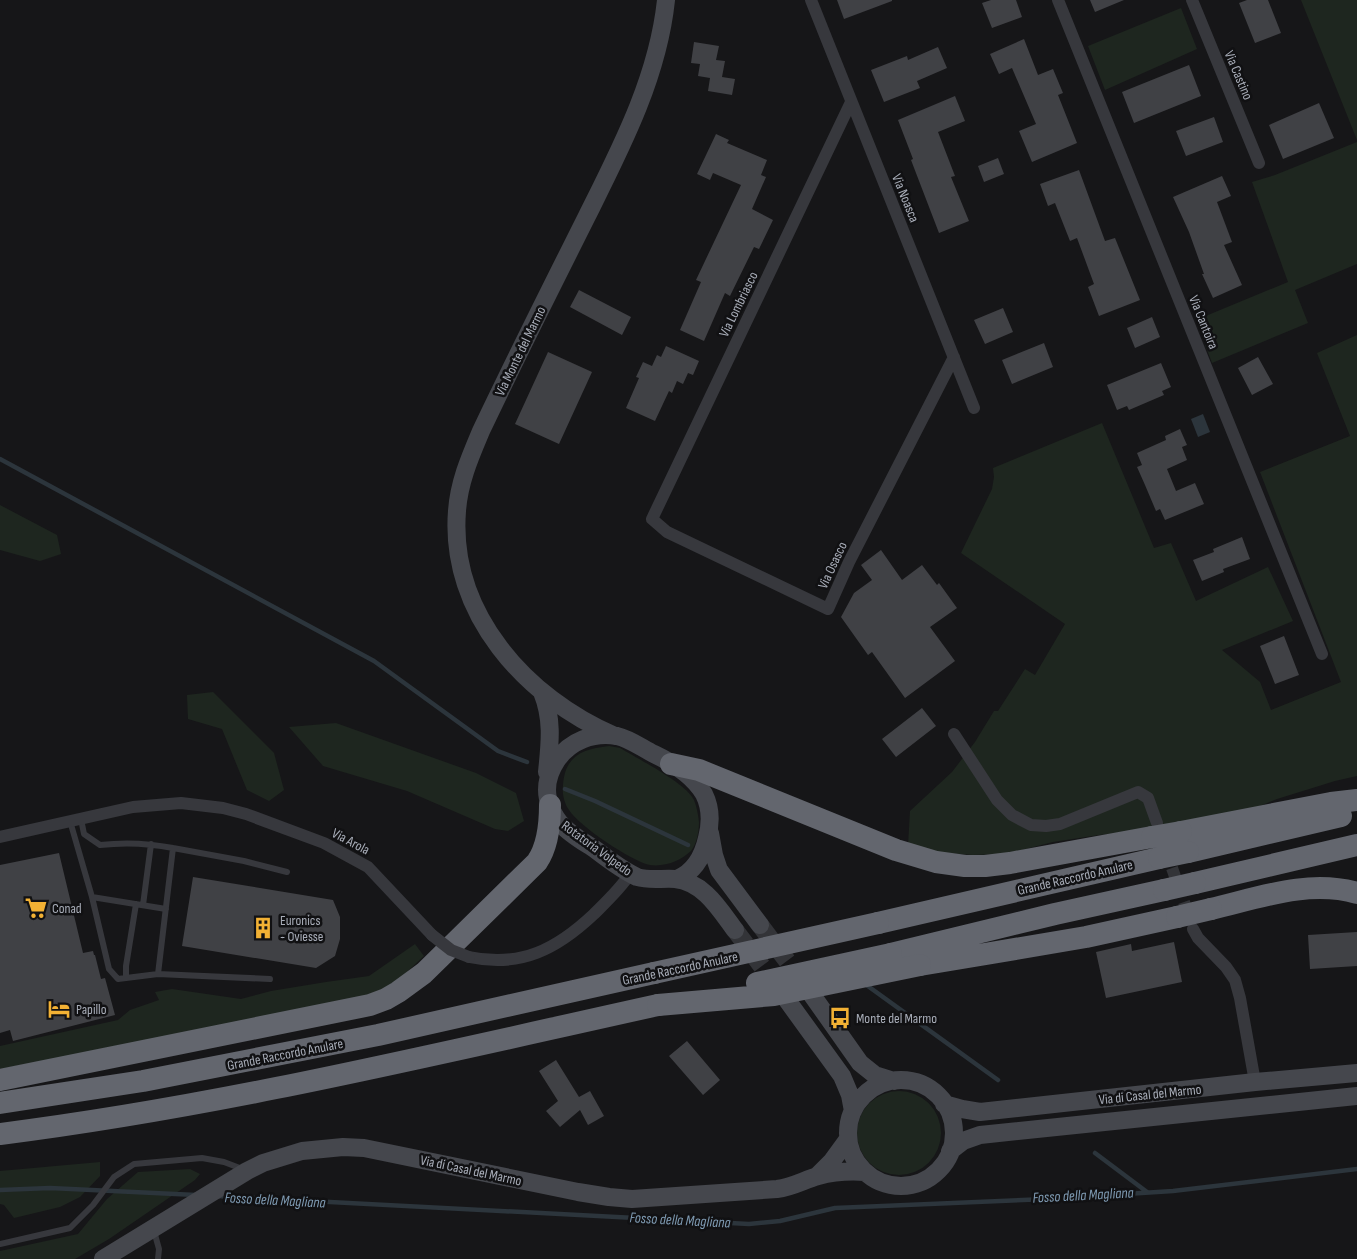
<svg xmlns="http://www.w3.org/2000/svg" width="1357" height="1259" font-family="'Sofia Sans Condensed',sans-serif">
<style>
.green{fill:#1e261f}
.water{fill:#2c353c}
.lines{fill:none;stroke-linecap:round;stroke-linejoin:round}
.stream{stroke:#2c353c;stroke-width:4.5}
.building{fill:#404145}
.street-tunnel{stroke:#333438;stroke-width:12;stroke-dasharray:12 6;stroke-linecap:butt}
.secondary-tunnel{stroke:#333438;stroke-width:18;stroke-dasharray:18 9;stroke-linecap:butt}
.lane{stroke:#37383d;stroke-width:6}
.street{stroke:#37383d;stroke-width:12}
.secondary{stroke:#45474d;stroke-width:18}
.highway{stroke:#63666e;stroke-width:22}
.street-bridge{stroke:#37383d;stroke-width:12}
.highway-bridge{stroke:#63666e;stroke-width:22}
.labels{text-anchor:middle;stroke-width:5;stroke-linejoin:round;paint-order:stroke}
.street-label{font-size:14px;fill:#a8adb8;stroke:#111113}
.poi-label{font-size:14px;fill:#a8adb8;stroke:#111113;text-anchor:start}
.water-label{font-size:15px;font-style:italic;fill:#7f9bb3;stroke:#111113}
</style>
<rect width="100%" height="100%" fill="#161618"/>
<path class="green" d="M1301,0H1357V140Z
M1181,8L1197,49L1105,90L1088,46Z
M1357,142V264L1295,290L1308,323L1212,363L1196,320L1288,282L1252,182L1275,175Z
M1357,335V776L1335,781L1277,799L1255,808L1146,831L1099,835L1053,842L1006,854L972,855L933,852L908,846L910,811L952,772L975,742L994,711H998L1025,669L1035,675L1065,624L961,553L992,489L994,477L993,468L1102,423L1154,548L1171,543L1196,601L1268,567L1293,621L1222,650L1260,682L1271,710L1341,682L1260,472L1350,436L1317,353Z
M0,505L57,535L61,554L40,561L0,550Z
M213,692L274,753L284,790L269,801L247,790L222,729L188,719L187,695Z
M336,723L476,773L516,793L524,821L508,831L495,829L407,791L323,766L289,727Z
M609,746L620,748C638,759 686,783 694,800C697,807 698,815 699,822C699,831 697,844 691,851C680,861 665,867 650,865C631,861 579,826 569,810C564,803 562,793 563,785C565,756 582,749 609,746Z
M415,944L424,956L380,997L0,1069V1046L118,1020L130,1010L159,1000L155,992L172,989L241,999L271,991L326,982L369,976Z
M857 1133a42 42 0 1 1 84 0a42 42 0 1 1-84 0Z
M100,1162V1176L80,1197L60,1207L14,1218L4,1205L0,1204V1171Z
M190,1169L200,1174L195,1180L109,1239L75,1259H0V1251L78,1234L107,1199L138,1172Z"/>
<path class="water" d="M1203,414L1210,432L1198,437L1191,419Z"/>
<g class="lines">
<path class="stream" d="M0,459L374,661L498,751L527,762
M565,789L595,801L688,845
M865,984L998,1080
M1095,1153L1147,1192
M0,1190L50,1188L196,1195
M216,1196L749,1224L780,1221L835,1208L1048,1199L1173,1191L1357,1169"/>
</g>
<path class="building" d="M837,0H892V1L844,19Z
M991,0H1016L1022,17L992,28L982,3Z
M1090,0H1124L1095,12Z
M1247,0H1268L1281,33L1255,43L1239,3Z
M1024,39L1038,75L1053,69L1063,93L1058,95L1077,143L1032,162L1019,131L1036,124L1012,68L999,74L990,54Z
M694,42L719,46L716,60L725,61L722,77L735,79L732,95L708,91L710,78L698,76L700,64L691,63Z
M938,47L947,68L917,81L920,88L884,102L871,70L907,56L908,60Z
M1189,65L1201,96L1134,123L1122,92Z
M955,96L965,121L938,132L955,176L951,177L969,221L939,233L911,160L913,159L898,120Z
M1319,103L1334,138L1283,159L1269,125Z
M1214,117L1223,142L1186,156L1176,131Z
M716,134L729,140L727,143L767,160L761,175L766,177L752,209L773,220L759,249L754,247L730,296L725,293L704,341L680,330L701,282L696,280L741,185L713,173L710,180L697,174Z
M998,158L1004,174L984,182L978,166Z
M1079,170L1105,241L1115,238L1140,300L1099,316L1088,287L1094,284L1077,238L1070,241L1055,203L1048,206L1040,184Z
M1222,176L1231,196L1217,202L1232,242L1224,245L1242,285L1213,298L1202,274H1204L1189,232L1173,197Z
M579,290L631,317L622,335L570,307Z
M1003,308L1013,332L985,344L974,320Z
M1152,317L1160,337L1135,348L1127,328Z
M1044,343L1053,367L1012,384L1002,360Z
M666,346L699,361L693,375L688,373L683,384L677,381L672,393L669,391L655,421L626,408L639,378L636,377L643,362L652,366L657,355L661,357Z
M548,352L592,372L559,444L515,424Z
M1258,357L1273,384L1252,395L1238,368Z
M1161,363L1171,387L1162,391L1164,395L1129,410L1127,406L1117,410L1107,385Z
M1180,429L1187,445L1182,447L1187,460L1167,469L1176,491L1195,483L1204,504L1165,520L1160,509L1156,511L1145,485L1137,467L1142,465L1137,453L1166,440L1165,436Z
M1242,537L1250,559L1223,569L1224,572L1202,581L1193,560L1214,552L1213,549Z
M881,550L902,580L922,565L937,585L939,583L957,608L930,627L955,661L905,698L872,652L868,655L841,617L854,593L872,580L861,565Z
M1284,636L1299,675L1275,684L1260,646Z
M922,708L936,726L896,757L882,739Z
M59,853L83,953L93,951L94,955H95L101,979L105,978L115,1015L13,1041L10,1030L0,1033V865Z
M193,877L333,900L340,917V939L335,956L316,968L182,946Z
M1357,932V966L1310,969L1308,935Z
M1174,942L1182,982L1106,998L1096,952L1131,944L1132,951Z
M687,1041L720,1080L703,1095L669,1056Z
M556,1060L579,1097L590,1091L604,1116L588,1125L580,1110L560,1127L546,1111L558,1101L539,1071Z"/>
<g class="lines">
<path class="street-tunnel" d="M1166,851L1190,919"/>
<path class="secondary-tunnel" d="M760,925L803,982
M735,930L778,988"/>
<path class="lane" d="M70,821L92,897L109,969L118,979L158,974L173,848C148,843 125,842 100,845L84,834L81,819
M173,848L244,861L287,872
M92,897L166,909
M143,905L151,844
M158,974L270,979
M126,978V966L136,904
M154,1231L159,1249L158,1259
M0,1244L70,1228L93,1205L114,1177L134,1164L202,1158L224,1162L245,1170"/>
<path class="street" d="M811,0L974,408
M1058,0L1322,654
M1192,0L1259,163
M851,102L652,519L667,532L828,609L849,562L954,357
M954,734L997,800L1012,815L1031,825L1046,826L1060,824L1138,792L1148,798L1157,823
M0,837L133,807L181,803L223,808L246,814L324,843L368,867L432,935
M1193,929L1198,938L1226,967L1235,980L1240,998L1255,1082
M469,957C521,968 557,949 594,914C607,901 620,889 630,874"/>
<path class="secondary" d="M542,692C553,719 550,743 547,772
M615,736C526,698 449,613 457,511C459,482 470,457 481,431C515,359 551,288 587,216C621,148 658,77 666,0
M710,833L714,855L719,870L760,925
M677,879C694,872 703,856 707,838C711,823 711,808 704,794C693,775 673,763 654,754C642,748 630,739 617,736C593,732 570,741 557,760C549,772 545,785 548,799C550,807 554,816 560,823C569,834 584,842 596,850C609,860 622,870 637,877C650,881 662,878 675,879C704,882 720,910 735,930
M812,995L860,1063L875,1075L894,1081
M787,1000L842,1076L850,1095L853,1111
M848 1133a53 53 0 1 1 106 0a53 53 0 1 1-106 0Z
M944,1104L962,1109L980,1112L1255,1082L1357,1073
M950,1151L963,1141L980,1135L1357,1096
M817,1176L832,1161L848,1139
M103,1259L247,1171L263,1163L302,1151L343,1147L364,1148L578,1192L609,1197L632,1199L777,1189C793,1187 804,1180 818,1176C833,1172 850,1171 865,1172"/>
<path class="highway" d="M671,764L699,770L896,850L936,862L965,866H985L1010,863L1152,837
M1181,832L1331,803L1357,800
M1188,852L1341,816
M1195,883L1357,845
M1211,909C1258,898 1309,879 1357,893
M878,923L1159,858
M891,954L1055,914L1164,890
M920,965L1086,937L1177,917
M0,1080L370,1005L386,999L398,992L424,973L537,862C548,846 550,824 550,805
M0,1103L143,1081L378,1035L654,973
M0,1134C222,1106 440,1053 658,1005"/>
<path class="street-bridge" d="M432,935L451,950L469,957"/>
<path class="highway-bridge" d="M1152,837L1181,832
M1159,858L1188,852
M1164,890L1195,883
M1177,917L1211,909
M654,973L878,923
M757,983L891,954
M658,1005L774,995L920,965"/>
</g>
<defs>
<g id="supermarket-bare" transform="scale(1.725)"><path d="M-6-5.5h2.5l.6 2H6L4.5 2H-2.5L-4.4-4H-6ZM-1.5 3.2a1.3 1.3 0 1 0 .1 0ZM3 3.2a1.3 1.3 0 1 0 .1 0Z" fill="#f2b134" stroke="#111113" stroke-width="2.5" paint-order="stroke"/></g>
<g id="building-bare" transform="scale(1.725)"><path d="M-4-6H4V6H1V3H-1V6H-4ZM-2.5-4.3h1.7v1.8h-1.7ZM.8-4.3h1.7v1.8H.8ZM-2.5-1h1.7V.8h-1.7ZM.8-1h1.7V.8H.8Z" fill="#f2b134" stroke="#111113" stroke-width="2.5" paint-order="stroke"/></g>
<g id="hotel-bare" transform="scale(1.725)"><path d="M-6-4.5h1.5V1H6V5H4.5V3h-9V5H-6ZM-4 0a1.8 1.8 0 1 1 3.6 0ZM.5 0V-2.5h3Q6-2.5 6 0Z" fill="#f2b134" stroke="#111113" stroke-width="2.5" paint-order="stroke"/></g>
<g id="bus-bare" transform="scale(1.725)"><path d="M-5-6H5V4H4V6H2V4H-2V6H-4V4H-5ZM-3.5-4V0h7V-4ZM-3.5 1.2v1.5H-2V1.2ZM2 1.2v1.5H3.5V1.2Z" fill="#f2b134" stroke="#111113" stroke-width="2.5" paint-order="stroke"/></g>
</defs>
<g fill-rule="evenodd">
<use href="#supermarket-bare" x="36" y="908"/>
<use href="#building-bare" x="263" y="928"/>
<use href="#hotel-bare" x="59" y="1009"/>
<use href="#bus-bare" x="840" y="1018"/>
</g>
<g class="labels">
<g class="street-label">
<text transform="translate(1239 75) rotate(67)" y="5">Via Castino</text>
<text transform="translate(906 198) rotate(68)" y="5">Via Noasca</text>
<text transform="translate(738 304) rotate(-64)" y="5">Via Lombriasco</text>
<text transform="translate(1204 322) rotate(68)" y="5">Via Cantoira</text>
<text transform="translate(520 351) rotate(-64)" y="5">Via Monte del Marmo</text>
<text transform="translate(832 565) rotate(-65)" y="5">Via Osasco</text>
<text transform="translate(351 841) rotate(28)" y="5">Via Arola</text>
<text transform="translate(597 848) rotate(36)" y="5">Rotatoria Volpedo</text>
<text transform="translate(1075 877) rotate(-13)" y="5">Grande Raccordo Anulare</text>
<text transform="translate(680 968) rotate(-12)" y="5">Grande Raccordo Anulare</text>
<text transform="translate(285 1054) rotate(-11)" y="5">Grande Raccordo Anulare</text>
<text transform="translate(1150 1094) rotate(-6)" y="5">Via di Casal del Marmo</text>
<text transform="translate(471 1170) rotate(12)" y="5">Via di Casal del Marmo</text>
</g>
<g class="poi-label">
<text x="52" y="913">Conad</text>
<text x="280" y="925">Euronics<tspan x="280" dy="16">- Oviesse</tspan></text>
<text x="76" y="1014">Papillo</text>
<text x="856" y="1023">Monte del Marmo</text>
</g>
<g class="water-label">
<text transform="translate(1083 1195) rotate(-3)" y="5">Fosso della Magliana</text>
<text transform="translate(275 1200) rotate(3)" y="5">Fosso della Magliana</text>
<text transform="translate(680 1220) rotate(3)" y="5">Fosso della Magliana</text>
</g>
</g>
</svg>
